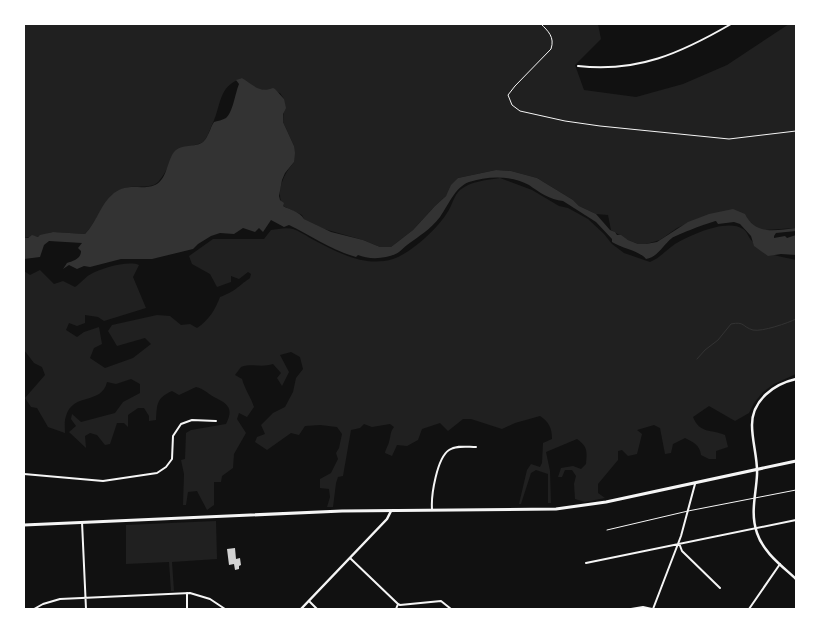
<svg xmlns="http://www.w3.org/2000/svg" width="820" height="633" font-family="'Titillium Web',sans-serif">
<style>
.green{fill:#202020}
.water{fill:#333}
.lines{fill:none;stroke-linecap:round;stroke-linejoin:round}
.stream{stroke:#333;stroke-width:1}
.building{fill:#d3d3d3}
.path{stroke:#f5f5f5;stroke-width:1}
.service{stroke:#f5f5f5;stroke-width:1}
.minor{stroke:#f5f5f5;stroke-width:2}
.tertiary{stroke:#f5f5f5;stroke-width:2.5}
.trunk{stroke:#f5f5f5;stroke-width:3}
</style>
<rect width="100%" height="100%" fill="#111"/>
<path class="green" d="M24,24H598L601,39L575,65L584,90L636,97L683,84L727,65L789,24H796V228L765,230L758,229L748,220L702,217L677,228L660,240L646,244H638L628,240L611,230L608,215L596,214L579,206L573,200L537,178L522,174L511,171L496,170L458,178L446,196L435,206L413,230L391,247H380L363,240L324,229L304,219L302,215L283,206C275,191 284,174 294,162V146L283,122L284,99L280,93L253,88L242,78C217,87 222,105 212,125C209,131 208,137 203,142C200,144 179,150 174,153C170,162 166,173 159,181C150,192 129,181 115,193C101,204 97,222 85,234L52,232L38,237L35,236L24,238Z
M500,178L532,190L559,206L568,208L588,219L604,234L612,244L624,253L650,262C660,258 666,250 675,244C690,235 727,218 743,229C747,231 748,237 752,241C763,255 779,256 796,260V374L774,384L763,392L754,403L749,413L735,421L709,406L693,417C700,434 711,429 725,435L728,447L716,451V459H709L701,455C700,445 693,442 685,438L673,444L671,453L665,454L660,428L654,425L637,430L642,434L637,454L628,456L622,450L618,451V460L598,484V493L605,498L585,502L575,499L574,484L576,476L572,470H565L562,477H558L561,468L573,466L581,469L586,464C587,451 588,447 577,439L546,452L550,471L551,503H548V474L536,470L531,473L521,504H519L527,470L531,464L540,467L542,463L543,443L552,439C552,428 549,422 540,416L515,423L502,429L471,419H463L448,431L440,423L422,429L418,440L407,446L397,445L392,456L385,453C386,448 388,446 389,442C391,435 390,432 394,427L390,424L372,427L364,424L360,428L351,430L343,476L338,477L336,483L333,507H327L330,497L329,489L320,488V479L331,473L338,459L336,453L339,448L342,434L337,427L320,425L305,426L299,435L291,433L267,450L255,442L257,437L265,434L261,425L273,413L285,407L293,392L296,378L303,369L300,357L291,352L280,355L289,372L282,386L277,378L281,373L273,364C261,368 253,363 241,367L235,375L242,379C245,390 251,397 254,407L247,417L239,413L237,419L246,433L234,454L233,468L222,476L221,482H214V505L207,510L197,491L188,492L186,505H183L184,474L181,460L185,459L186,433L191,430L226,424C234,408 228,404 214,397C207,393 204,389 196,387L179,395L172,391C156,398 157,405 156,420L149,421V416L144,408H138L128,415V427L124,423H117L110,444L105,445L97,435L90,433L85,436L86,448L69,432L76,426L71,419L72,414L81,422L115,413L123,402L140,393V384L131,379L116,384L107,382C102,405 73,392 66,416C64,421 65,428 65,433L48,427L37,408L31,407L25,398L45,375L42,367L34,363L24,350V271L30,275L40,270L54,284L63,281L75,287C81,283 85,277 91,274C101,268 129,260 139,265L133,277L146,308L104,321L98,317L85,315V323L77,326L69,323L66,330L77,337L84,332L99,327L102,344L94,348L90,358L105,368L133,358L151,344L145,338L117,346L108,331L112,325L157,315L170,316L181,325L190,324L197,328C209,320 215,310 220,297C236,291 237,287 250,278L251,274L248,272L239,279L231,276V282L217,287L210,274L192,264L189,256L213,239H264L271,230C277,229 287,227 293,229C299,231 305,235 310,238C335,251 363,268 393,259C411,253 437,229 447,213C452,206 454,195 460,190C471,181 487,180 500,178Z
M216,521L217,559L172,562L174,591H171L169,562L126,564V525Z"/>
<path class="water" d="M242,78C251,83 259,94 273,88L275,89L284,99L286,108L283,114V122L294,146L295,153L294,162L285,173L282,180L279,196L280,200L284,203L283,206C290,210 299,211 304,219L331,232L363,240L380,247H391L413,230L435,206L446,196L451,185L458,178L496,170L511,171L537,178L573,200L579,206L596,214L610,230L615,232L617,235H621L628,240L638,244H646L657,242L688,222L709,214L733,209L745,214C756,236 776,230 796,228V231L776,233L774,236V238L785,236L787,238L796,235V255L781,254L768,256L754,246L751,236L740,224L734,222L718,224L716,221C710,222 676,235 672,238C663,245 658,257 646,259C640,251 621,248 612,242V239L596,222L563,201C550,200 539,192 529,185C512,175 487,176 469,182C455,187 448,206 440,217C430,230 419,236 407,245C404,247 402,250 399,252C389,259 369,260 358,255L356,257C331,250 312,236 289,225L284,227L271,220L263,232L259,228L255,232L243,228L234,234L220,233L211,236L198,244L193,249L152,259H121L90,267L84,266L77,269L69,265L63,269L67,263C73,261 81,259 81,251L78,248L82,243L49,241L44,245L40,257L24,259V238H28L32,235L38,237L40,235L53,232L85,234C97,222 100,204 114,193C130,182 140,191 155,185C167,180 167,161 174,152C182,143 195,148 203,142C209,136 210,128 214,122C217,121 223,120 226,118C233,112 235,94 239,84L236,80Z"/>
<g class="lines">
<path class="stream" d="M697,359L705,350L718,340L731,324C745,321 742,327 753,330C762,332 788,323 796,319"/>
</g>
<path class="building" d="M235,548L236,559L240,558L241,565L239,566V569L235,570L234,564L229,565L227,549Z"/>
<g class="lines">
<path class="path" d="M541,24C548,31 555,37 551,49L515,86L508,95L512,105L520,111L565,121L600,126L729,139L796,131"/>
<path class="service" d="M607,530L688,511L796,490"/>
<path class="minor" d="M578,66C637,73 681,53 731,24
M24,474L103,481L157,473L166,467L172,459L173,436L181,424L192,420L216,421
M432,509C431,495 437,458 449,450C456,445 467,447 476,447
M82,522L86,609
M679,543L682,551L720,588
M350,558L398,604
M586,563L796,520
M309,601L317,609
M398,604L400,605L441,601L451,609
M34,609L43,604L60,599L190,593L210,599L225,609
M187,609V593
M396,609L398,604
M631,609L643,607L652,609
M653,609L681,536L695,484
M749,609L780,564"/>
<path class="tertiary" d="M796,379C774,384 752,400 752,425C752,442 758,459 757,475C756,495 750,513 757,533C763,552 782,566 796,579
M301,609L387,519L391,511"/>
<path class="trunk" d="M24,525L342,511L556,509L606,502L796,461"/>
</g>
<rect width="820" height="633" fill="none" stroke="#ffffff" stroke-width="50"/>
</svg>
